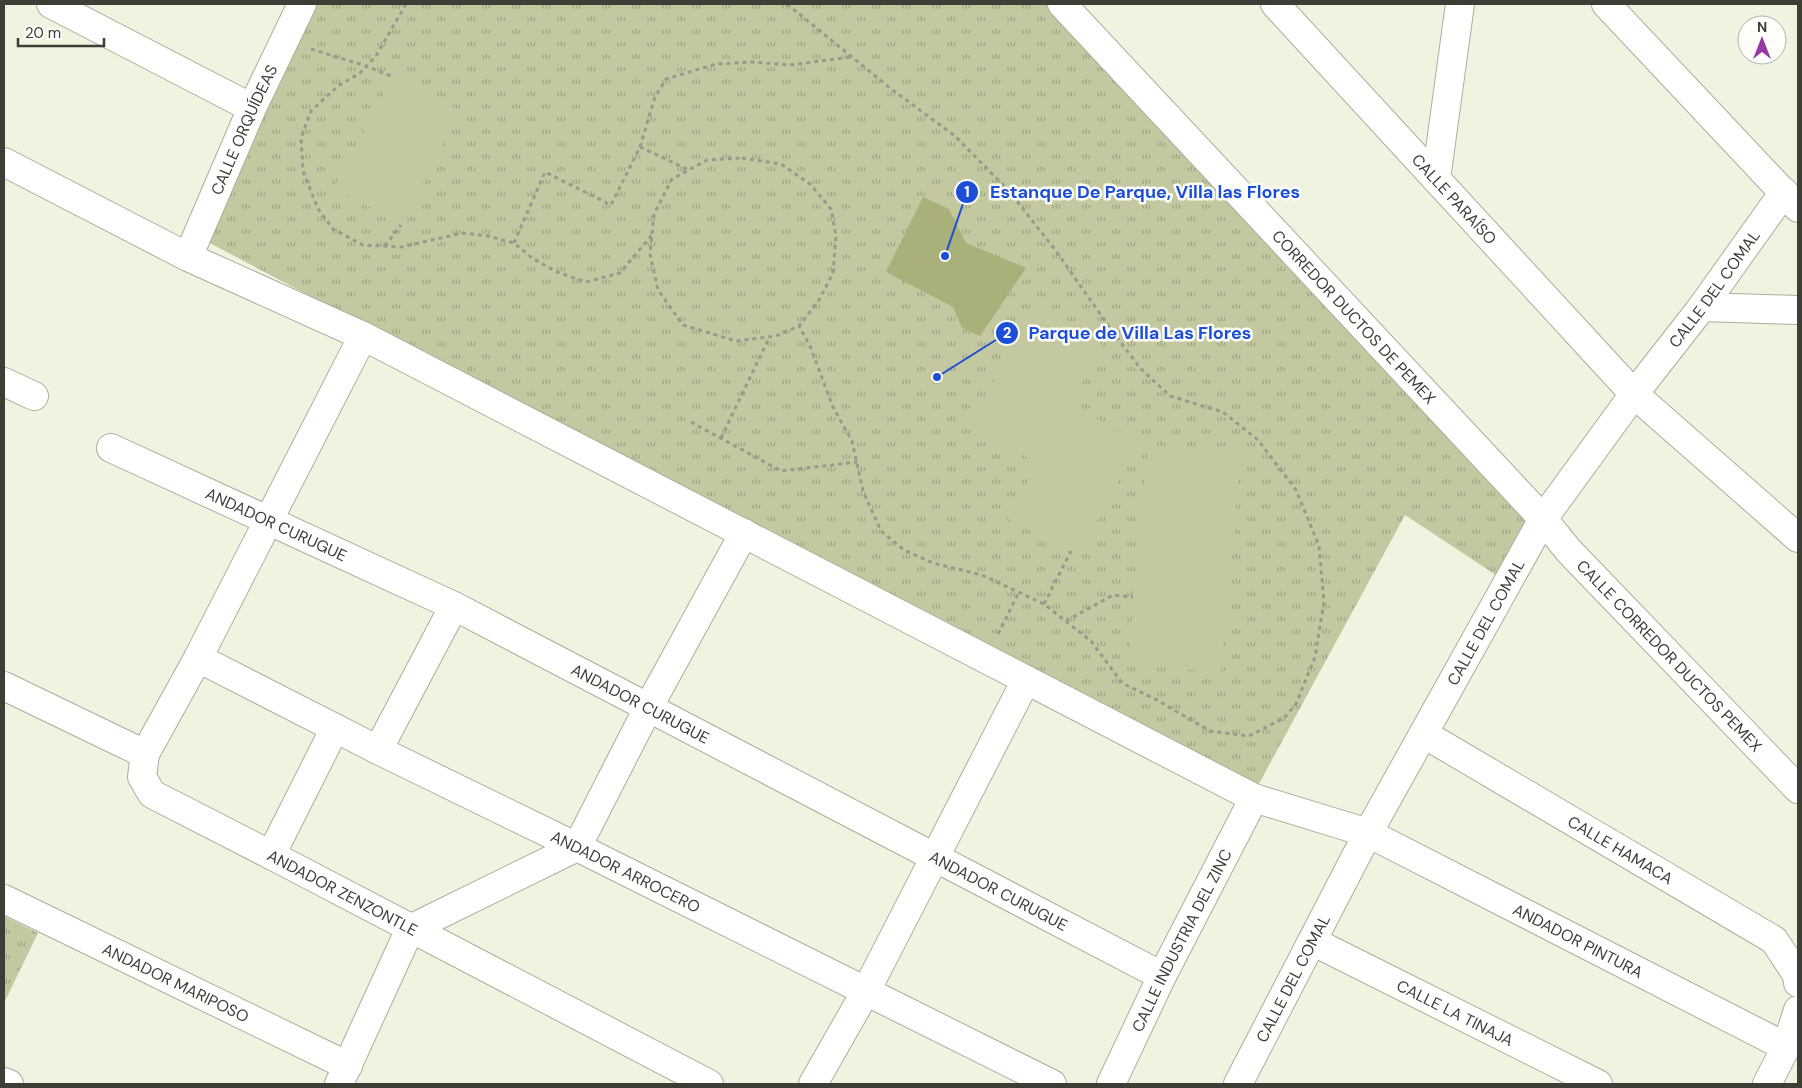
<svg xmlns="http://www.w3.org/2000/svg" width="1802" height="1088" font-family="'DM Sans',sans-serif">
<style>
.grass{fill:url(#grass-tufts)}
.garden{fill:#c4c8a1}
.water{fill:#aab079}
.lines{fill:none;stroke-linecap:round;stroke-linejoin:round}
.minor-casing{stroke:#abae9c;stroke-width:30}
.path{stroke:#989a8d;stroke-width:3;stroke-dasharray:4 4;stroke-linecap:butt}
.minor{stroke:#fff;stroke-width:28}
.labels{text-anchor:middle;stroke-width:5;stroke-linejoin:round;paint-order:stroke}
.street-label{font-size:16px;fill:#3d3e36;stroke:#fefffb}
.leader{fill:none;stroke:#1d4ed8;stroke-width:2}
.callout-dot{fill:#1d4ed8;stroke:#fefffb;stroke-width:2}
.mark-label{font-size:15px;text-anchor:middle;font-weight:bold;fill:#fff}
.callout-label{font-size:18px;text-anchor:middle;font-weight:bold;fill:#1d4ed8;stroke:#fefffb;stroke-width:5;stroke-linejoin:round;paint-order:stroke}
</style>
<defs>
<pattern id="grass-tufts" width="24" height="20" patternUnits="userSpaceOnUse" patternTransform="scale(1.25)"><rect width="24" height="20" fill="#c4c8a1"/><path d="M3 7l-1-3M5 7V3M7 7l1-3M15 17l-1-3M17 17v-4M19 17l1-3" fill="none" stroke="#a0a484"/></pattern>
</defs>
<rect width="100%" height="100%" fill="#f1f3e1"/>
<path class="grass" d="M302,4H1062L1543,519L1508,583L1405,515L1254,793L202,239Z
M4,916L38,933L4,1003Z"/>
<path class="garden" d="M393,77L461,112L401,225L334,187Z
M1033,310L1102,344L1071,405L1140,442L1079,555L1008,519L1038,464L970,423Z
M1148,445L1241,452L1221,672L1129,665L1133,597Z"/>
<path class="water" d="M923,197L949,209L966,243L1026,268L980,336L962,328L953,307L886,272Z"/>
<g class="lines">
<g class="minor-casing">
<g id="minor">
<path d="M51,4L252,108"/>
<path id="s1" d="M1062,4L1543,519L1569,551L1798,789"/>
<path id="s2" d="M1275,4L1634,394L1798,538"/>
<path d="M1606,4L1798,208"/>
<path id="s3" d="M4,162L188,257L363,336L1254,798L1368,833L1786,1047"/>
<path d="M1436,179L1460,4"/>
<path id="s4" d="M188,257L252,108L302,4"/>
<path d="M1702,307L1798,310"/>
<path d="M4,382L34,396"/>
<path id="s5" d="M111,448L454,606L1162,976"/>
<path id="s6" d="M198,658L378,750L577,847L1052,1084"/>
<path id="s7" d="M4,686L145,754L142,777L152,794L271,855L709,1084"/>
<path id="s8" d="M1424,734L1774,940L1797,975L1798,983"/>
<path d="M378,750L454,606"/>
<path d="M145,754L198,658L363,336"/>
<path d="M271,855L335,728"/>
<path id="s9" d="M4,899L348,1066"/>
<path id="s10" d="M1312,941L1598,1084"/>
<path d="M4,1082L9,1084"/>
<path d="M339,1084L410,929L577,847L648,708L744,533"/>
<path d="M813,1084L866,991L1026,680"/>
<path id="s11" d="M1111,1084L1162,976L1254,798"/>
<path id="s12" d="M1238,1084L1368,833L1543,519L1634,394L1702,307L1784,192"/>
<path d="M1767,1084L1786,1047L1798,1010"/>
</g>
</g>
<path class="path" d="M406,4L376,56L360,73L338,86L311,111L301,138L303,171L318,209L333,229L363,245L401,247L463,233L488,236L514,243L532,258L557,272L586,282L620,273L652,235
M787,4L890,88L955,136L1009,191L1056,251L1110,328L1140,368L1170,396L1223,412L1258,440L1296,490L1319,546L1324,602L1315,657L1296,704L1284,718L1249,736L1210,731L1157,700L1122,683L1091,641L1044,604L982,575L933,563L904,550L881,531L863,491L852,441L833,407L810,346L799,326
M311,49L366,66L393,77
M640,147L655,97L666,79L716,64L752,62L790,65L851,57
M742,158L781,164L810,184L831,209L836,236L833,273L819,300L799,326L776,336L736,341L683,325L658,290L650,254L654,214L672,179L707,160Z
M514,243L545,172L611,205L640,147L689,170
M385,246L401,225
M691,422L781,471L857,462
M721,438L769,338
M1044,604L1071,551
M1066,621L1113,595L1133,597
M998,634L1019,592"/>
<use href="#minor" class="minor"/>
</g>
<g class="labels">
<g class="street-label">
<text dy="6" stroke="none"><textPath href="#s4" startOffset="139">CALLE ORQUÍDEAS</textPath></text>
<text dy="6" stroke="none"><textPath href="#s2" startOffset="265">CALLE PARAÍSO</textPath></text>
<text dy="6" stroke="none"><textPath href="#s12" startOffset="929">CALLE DEL COMAL</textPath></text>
<text dy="6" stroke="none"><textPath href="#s1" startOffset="428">CORREDOR DUCTOS DE PEMEX</textPath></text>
<text dy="6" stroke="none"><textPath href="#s5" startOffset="182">ANDADOR CURUGUE</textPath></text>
<text dy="6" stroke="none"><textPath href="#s12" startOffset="524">CALLE DEL COMAL</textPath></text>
<text dy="6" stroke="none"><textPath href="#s1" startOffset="891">CALLE CORREDOR DUCTOS PEMEX</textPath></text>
<text dy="6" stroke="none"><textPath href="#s5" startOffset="588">ANDADOR CURUGUE</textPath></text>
<text dy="6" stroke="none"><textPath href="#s8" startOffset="228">CALLE HAMACA</textPath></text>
<text dy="6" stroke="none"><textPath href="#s6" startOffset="478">ANDADOR ARROCERO</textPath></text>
<text dy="6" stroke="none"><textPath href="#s5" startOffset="992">ANDADOR CURUGUE</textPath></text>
<text dy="6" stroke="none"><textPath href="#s7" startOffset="414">ANDADOR ZENZONTLE</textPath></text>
<text dy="6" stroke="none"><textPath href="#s3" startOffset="1758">ANDADOR PINTURA</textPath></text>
<text dy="6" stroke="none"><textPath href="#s11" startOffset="160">CALLE INDUSTRIA DEL ZINC</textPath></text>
<text dy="6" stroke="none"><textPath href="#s12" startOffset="119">CALLE DEL COMAL</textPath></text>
<text dy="6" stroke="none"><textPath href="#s9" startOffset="191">ANDADOR MARIPOSO</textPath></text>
<text dy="6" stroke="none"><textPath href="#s10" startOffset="160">CALLE LA TINAJA</textPath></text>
</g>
</g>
<path class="leader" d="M945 256L967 192M937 377L1007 333"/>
<g class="callout-dot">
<circle cx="945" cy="256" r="5"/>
<circle cx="937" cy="377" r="5"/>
<circle cx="967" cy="192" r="12"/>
<circle cx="1007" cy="333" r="12"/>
</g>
<g class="mark-label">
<text x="967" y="197">1</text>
<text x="1007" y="338">2</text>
</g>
<g class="callout-label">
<text x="1145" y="198">Estanque De Parque, Villa las Flores</text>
<text x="1140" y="339">Parque de Villa Las Flores</text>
</g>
<rect width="1802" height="1088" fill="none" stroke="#3d3e36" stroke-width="10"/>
<g transform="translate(1762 40)"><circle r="24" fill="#fefffb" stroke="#b1b2ac"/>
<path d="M0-4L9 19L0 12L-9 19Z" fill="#9739a2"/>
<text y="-8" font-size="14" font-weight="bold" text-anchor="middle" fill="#3d3e36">N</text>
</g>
<path d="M18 38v8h86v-8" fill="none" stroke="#3d3e36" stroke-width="2.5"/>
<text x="25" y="38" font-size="15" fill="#3d3e36" stroke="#fefffb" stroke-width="4" paint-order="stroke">20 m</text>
</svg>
